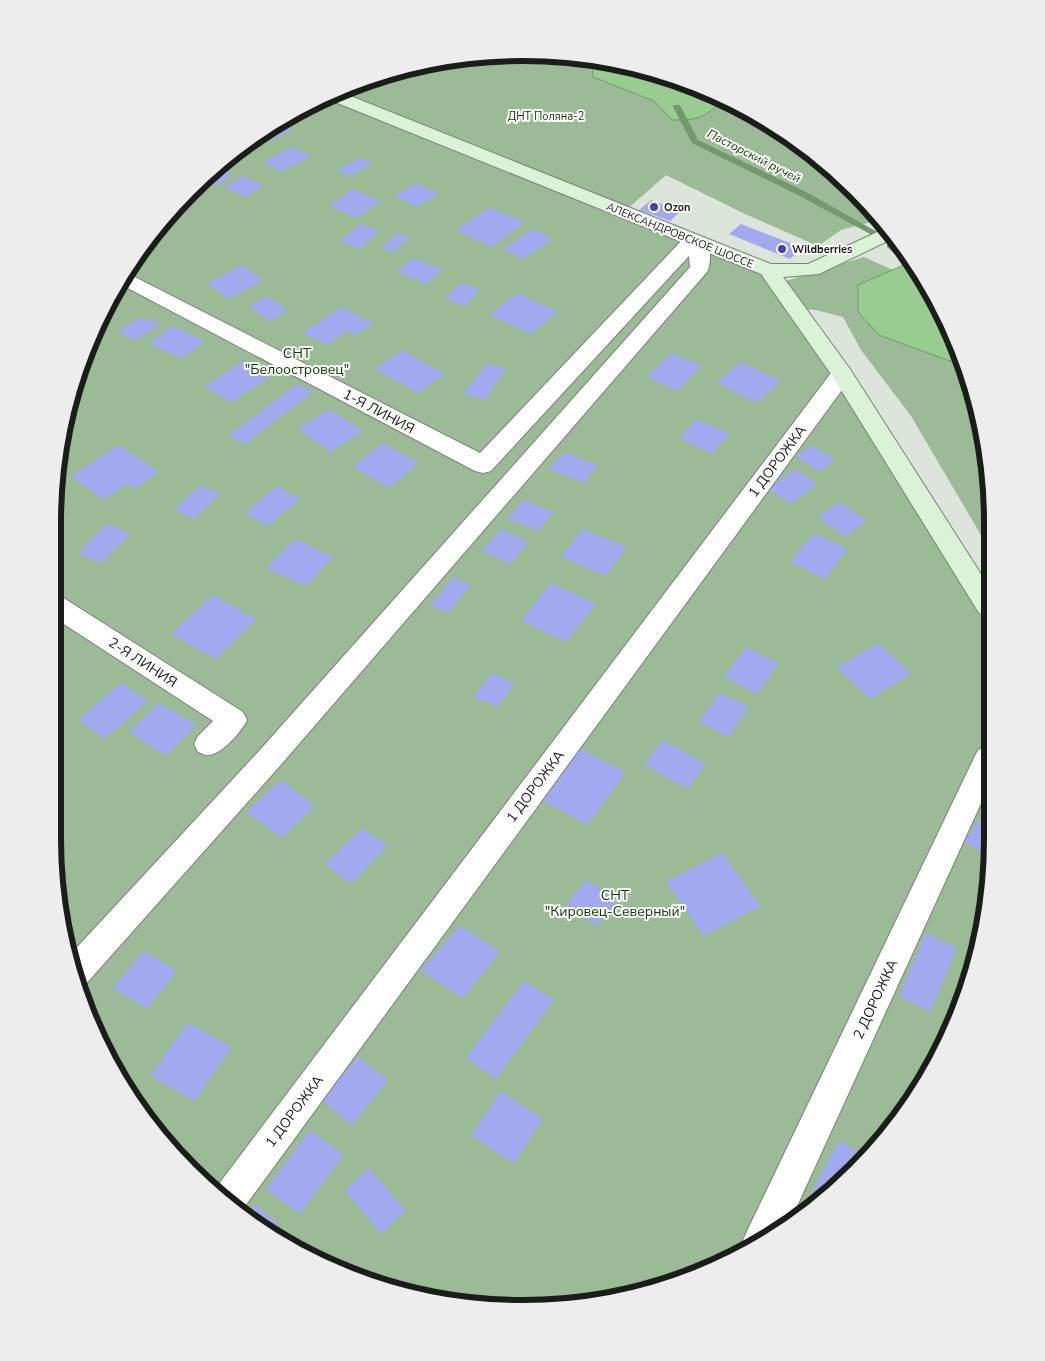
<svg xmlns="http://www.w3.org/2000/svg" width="1045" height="1361" font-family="'Nunito Sans',sans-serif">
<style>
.green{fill:#9abb95}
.water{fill:#99cc90;stroke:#73986d}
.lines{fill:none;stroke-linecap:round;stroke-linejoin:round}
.stream{fill:#73986d;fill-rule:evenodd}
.building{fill:#a1aaef}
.street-casing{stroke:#7b827a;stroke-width:2}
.secondary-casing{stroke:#7b827a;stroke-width:2}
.street{fill:#fff;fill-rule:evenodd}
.secondary{fill:#daf3d6;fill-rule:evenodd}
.poi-dot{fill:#4440b6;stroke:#fff;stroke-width:2}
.labels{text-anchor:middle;stroke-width:4;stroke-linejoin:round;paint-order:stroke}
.far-park-label{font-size:11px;fill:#0d4103;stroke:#fff}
.far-poi-label{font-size:11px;font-weight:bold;fill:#1a1d1a;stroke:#fff;text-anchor:start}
.far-street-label{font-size:11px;fill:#1a1d1a;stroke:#fff}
.far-water-label{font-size:12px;font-style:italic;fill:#0e4204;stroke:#fff}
.park-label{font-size:14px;fill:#0d4103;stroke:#fff}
.street-label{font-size:14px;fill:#1a1d1a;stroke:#fff}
.rim{fill:none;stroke:#1a1d1a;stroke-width:6}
</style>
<rect width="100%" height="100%" fill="#dde4db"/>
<path class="green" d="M522,53L574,58L592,64L593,77L654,101L673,120L720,103L711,93L783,132L855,190L879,220L841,230L818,246L745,214L666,175L626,210L763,271L844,377L988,606V900L967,990L929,1074L876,1149L784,1229L674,1283L554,1307L431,1299L314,1260L190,1171L116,1074L69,960L53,839V492L69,401L101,314L149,237L261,132L342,88L431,62Z
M864,257L893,270L858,285L879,335L966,367L967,371L989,461L988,547L911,416L861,350L843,317L816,310L799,309L779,283Z"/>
<path class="water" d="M574,58L614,61L702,88L711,93L720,103C703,119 695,120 672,120L654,101L593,77L592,64Z
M913,261L966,367L879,335L858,312V285Z"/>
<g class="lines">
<path class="stream" d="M674,105H680L698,140L804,191L879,233L872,235L798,195L692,143L673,107Z
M887,243H893L912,260V264H906L887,247Z"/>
</g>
<path class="building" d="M279,122L292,130L265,143L255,138L261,132Z
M292,147L311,156L281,172L263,162Z
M360,158L373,164L350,176L337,170Z
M221,170L233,175L216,186L207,183Z
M242,176L264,185L246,197L225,188Z
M416,183L439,194L417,207L394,196Z
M353,189L381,201L357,218L329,206Z
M651,200L681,211L670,221L639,210Z
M490,207L525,223L491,247L456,230Z
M361,224L380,231L359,249L340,241Z
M741,224L803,248L790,259L729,234Z
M533,229L553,239L523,259L503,249Z
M398,233L410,238L392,252L381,247Z
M413,258L443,270L427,284L397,272Z
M242,265L263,280L229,299L207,284Z
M461,283L480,289L465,306L445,299Z
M518,293L558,312L531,334L490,315Z
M268,296L288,311L269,321L249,306Z
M341,307L373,323L355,336L347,331L327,345L303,333Z
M103,311L115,318L96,329L101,314Z
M139,318L162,324L134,341L118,331Z
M173,326L205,341L181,359L149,343Z
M402,350L445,374L418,393L375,369Z
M671,353L702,366L677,391L646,377Z
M245,360L271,376L231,403L205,386Z
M741,362L781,381L757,403L717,383Z
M486,364L506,369L485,400L464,394Z
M297,384L313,392L245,444L229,435Z
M329,409L363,431L331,452L298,429Z
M697,419L730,434L712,454L679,438Z
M383,443L419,463L389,488L353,467Z
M119,445L159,472L134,489L127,484L104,500L71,476Z
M812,445L835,460L819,472L796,456Z
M564,452L598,465L584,483L549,469Z
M795,469L818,484L791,504L768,489Z
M201,485L220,494L194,519L174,510Z
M277,486L300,499L268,526L245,513Z
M523,500L554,512L539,531L508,519Z
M840,502L867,521L845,537L818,517Z
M107,524L131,534L101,563L78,553Z
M501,529L529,542L510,564L482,551Z
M583,529L627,547L606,576L561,557Z
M814,533L848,549L825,579L790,562Z
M295,539L333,557L306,586L266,568Z
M453,577L471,585L448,613L430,606Z
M551,583L596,604L566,642L521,621Z
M213,595L257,619L216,659L171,634Z
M879,643L911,674L870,699L837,667Z
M746,647L779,663L757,694L724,677Z
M492,673L515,683L498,707L474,697Z
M121,683L148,701L105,739L78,720Z
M720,693L749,707L729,737L699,722Z
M159,703L197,725L166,756L129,732Z
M663,740L706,764L688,789L644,765Z
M578,748L626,772L588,825L539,799Z
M281,780L315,806L282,838L246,812Z
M982,815L988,819V856L964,842Z
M362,828L388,846L351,884L325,864Z
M722,853L761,906L704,936L666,882Z
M586,880L617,900L597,926L566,905Z
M460,925L500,952L463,999L421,970Z
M926,933L957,948L930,1012L899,996Z
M144,951L177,971L147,1009L113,988Z
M524,981L554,1000L496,1079L466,1058Z
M188,1023L232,1047L195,1101L150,1076Z
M358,1057L388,1080L352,1125L321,1100Z
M501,1091L543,1119L514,1164L471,1135Z
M310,1130L344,1155L300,1214L266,1189Z
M839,1140L866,1157L807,1209L804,1207Z
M369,1168L406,1211L381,1234L345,1190Z
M256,1205L279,1224L274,1231L250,1214Z"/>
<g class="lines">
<g class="street-casing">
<path id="street" d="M692,235C697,236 704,237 707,241C711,247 711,266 707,272L279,767L85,985L80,987L68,957L259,751L690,267L689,256L491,471L483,473L475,471L120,284L127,273L480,453L685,237Z
M842,367L850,369L853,374L850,379L243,1209L215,1189L834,369Z
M53,594L62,597L243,712L247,720C242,731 222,754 209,755C206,756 201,753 198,752L194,744L198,736L213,721L53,617Z
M988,746V788L788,1226L747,1248L743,1240L749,1227L974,758L978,750Z"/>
</g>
<g class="secondary-casing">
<path id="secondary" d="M338,91L771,264H808L886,228L894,238L819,274L783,277L850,369L988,585V616L979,613L833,377L761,274L325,98Z"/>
</g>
<use href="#street" class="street"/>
<use href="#secondary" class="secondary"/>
</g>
<g class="poi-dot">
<circle cx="654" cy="207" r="5"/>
<circle cx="782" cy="249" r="5"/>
</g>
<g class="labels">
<g class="far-park-label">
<text x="546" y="120">ДНТ Поляна-2</text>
</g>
<g class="far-poi-label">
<text x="664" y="211">Ozon</text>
<text x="792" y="253">Wildberries</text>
</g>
<g class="far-street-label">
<text transform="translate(680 235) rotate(22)" y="4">АЛЕКСАНДРОВСКОЕ ШОССЕ</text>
</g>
<g class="far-water-label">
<text transform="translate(754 156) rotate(27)" y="4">Пасторский ручей</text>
</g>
<g class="park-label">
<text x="297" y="358">СНТ<tspan x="297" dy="16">"Белоостровец"</tspan></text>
<text x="615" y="900">СНТ<tspan x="615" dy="16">"Кировец-Северный"</tspan></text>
</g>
<g class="street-label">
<text transform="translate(379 411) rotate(28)" y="5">1-Я ЛИНИЯ</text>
<text transform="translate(777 461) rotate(-53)" y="5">1 ДОРОЖКА</text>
<text transform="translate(143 662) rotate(33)" y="5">2-Я ЛИНИЯ</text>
<text transform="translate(535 786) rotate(-53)" y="5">1 ДОРОЖКА</text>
<text transform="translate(875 999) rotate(-65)" y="5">2 ДОРОЖКА</text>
<text transform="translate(294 1111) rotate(-53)" y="5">1 ДОРОЖКА</text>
</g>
</g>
<path d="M0 0H1045V1361H0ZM522 61H523A461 461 0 0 1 984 522V839A461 461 0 0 1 523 1300H522A461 461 0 0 1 61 839V522A461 461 0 0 1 522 61Z" fill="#ededed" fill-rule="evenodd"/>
<path class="rim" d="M522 61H523A461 461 0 0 1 984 522V839A461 461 0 0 1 523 1300H522A461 461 0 0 1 61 839V522A461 461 0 0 1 522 61Z"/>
</svg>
